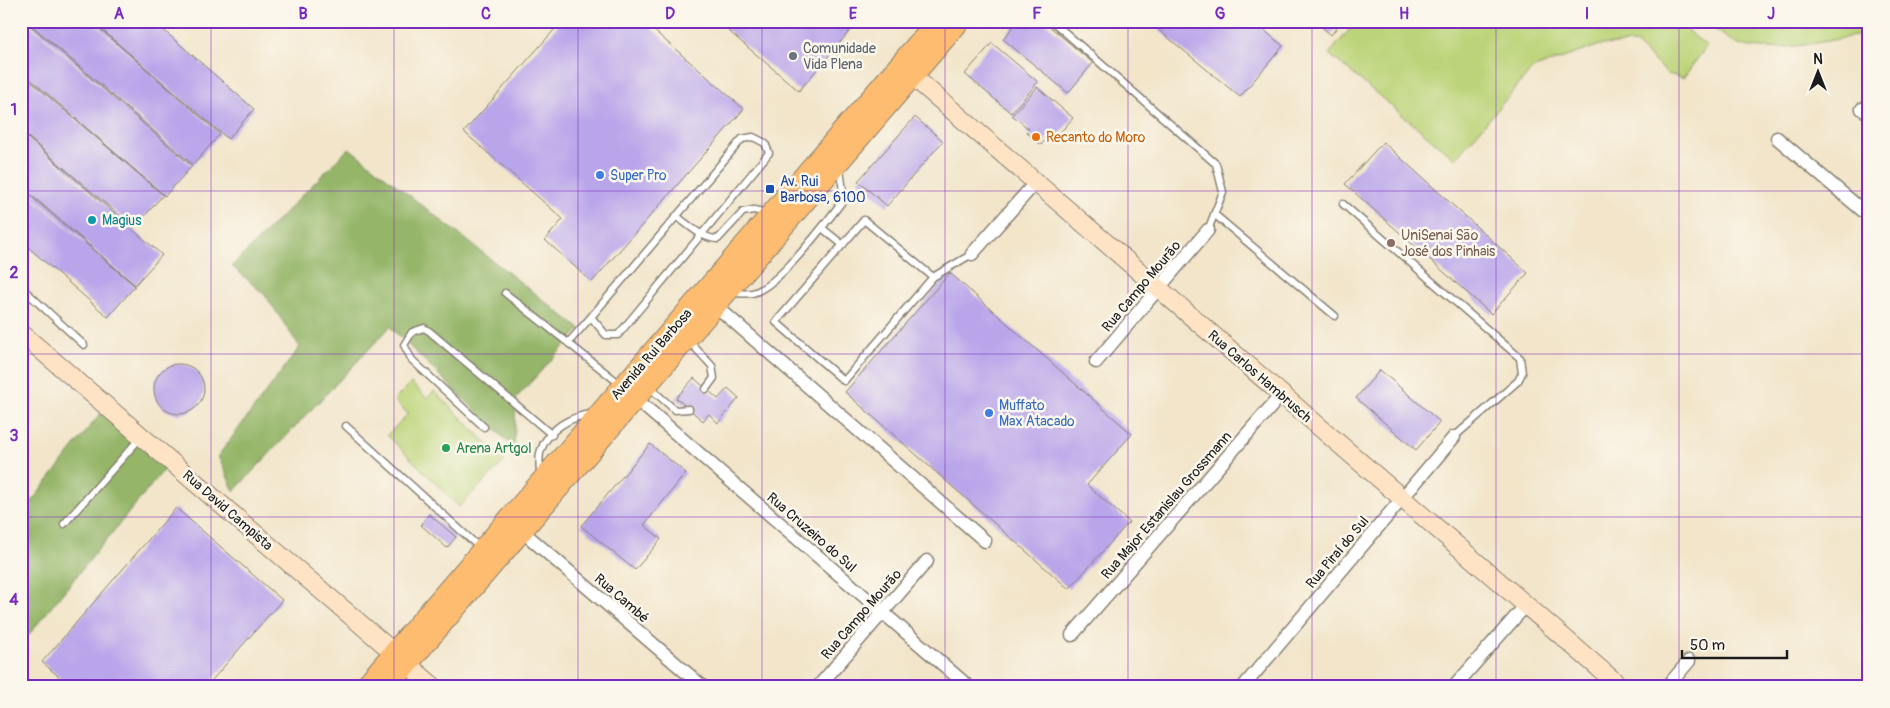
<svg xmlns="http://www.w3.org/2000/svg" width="1890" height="708" font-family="Pangolin,sans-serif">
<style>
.green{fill:#bcd479;stroke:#6c784a}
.forest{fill:#95b669;stroke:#586942}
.building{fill:#b9a5ea}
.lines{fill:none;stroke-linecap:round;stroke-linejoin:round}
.lane-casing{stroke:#878073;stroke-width:9}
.street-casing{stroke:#878073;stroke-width:15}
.secondary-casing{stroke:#878073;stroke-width:20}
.primary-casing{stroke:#878073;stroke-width:22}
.lane{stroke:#fff;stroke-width:6}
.street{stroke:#fff;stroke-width:12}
.secondary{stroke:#fee4c5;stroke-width:18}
.primary{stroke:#fdbc6f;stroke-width:20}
.grid{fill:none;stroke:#7b2cbf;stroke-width:1;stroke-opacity:0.55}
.worship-dot{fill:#6b7280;stroke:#fbf7ec;stroke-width:2}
.food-dot{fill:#e8710a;stroke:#fbf7ec;stroke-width:2}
.shop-dot{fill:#3f7fe0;stroke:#fbf7ec;stroke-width:2}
.transit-dot{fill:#1a4fb4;stroke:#fbf7ec;stroke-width:2}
.culture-dot{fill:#0f9aa8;stroke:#fbf7ec;stroke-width:2}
.education-dot{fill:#8d6e63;stroke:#fbf7ec;stroke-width:2}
.leisure-dot{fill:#2e9e5b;stroke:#fbf7ec;stroke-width:2}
.labels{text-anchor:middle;stroke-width:5;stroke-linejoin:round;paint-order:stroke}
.worship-label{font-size:14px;fill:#5b616d;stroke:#fbf7ec;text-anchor:start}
.food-label{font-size:14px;fill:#c56008;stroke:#fbf7ec;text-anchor:start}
.shop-label{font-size:14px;fill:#366cbe;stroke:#fbf7ec;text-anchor:start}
.transit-label{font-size:14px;fill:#164399;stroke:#fbf7ec;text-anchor:start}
.culture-label{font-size:14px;fill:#0d838f;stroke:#fbf7ec;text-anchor:start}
.education-label{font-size:14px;fill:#785e54;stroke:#fbf7ec;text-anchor:start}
.street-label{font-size:14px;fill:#1c1c1c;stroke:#fbf7ec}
.leisure-label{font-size:14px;fill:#27864d;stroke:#fbf7ec;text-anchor:start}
.neatline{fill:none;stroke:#7b2cbf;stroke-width:2}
.grid-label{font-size:16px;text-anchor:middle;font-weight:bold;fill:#7b2cbf}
</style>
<rect width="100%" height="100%" fill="#fbf7ec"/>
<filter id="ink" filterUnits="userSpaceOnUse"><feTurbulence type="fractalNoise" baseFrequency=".02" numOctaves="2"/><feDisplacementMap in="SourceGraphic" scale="10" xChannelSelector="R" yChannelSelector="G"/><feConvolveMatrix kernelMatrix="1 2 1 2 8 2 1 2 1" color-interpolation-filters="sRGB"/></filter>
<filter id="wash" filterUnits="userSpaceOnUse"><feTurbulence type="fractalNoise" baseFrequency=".0096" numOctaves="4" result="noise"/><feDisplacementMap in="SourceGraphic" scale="20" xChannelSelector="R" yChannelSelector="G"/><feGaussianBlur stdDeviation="1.12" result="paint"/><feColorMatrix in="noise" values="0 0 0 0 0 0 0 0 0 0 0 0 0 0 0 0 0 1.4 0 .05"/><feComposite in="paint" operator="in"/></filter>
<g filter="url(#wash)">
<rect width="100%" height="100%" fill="#f2e5ca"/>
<path class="green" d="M1357,21H1675L1707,46L1683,78L1668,74L1635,43L1600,45L1532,69L1455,159L1329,54Z
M1706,21H1869V34C1834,38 1778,54 1745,46C1731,43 1716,30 1706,21Z
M411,383L427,398L434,391L505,461L459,507L387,435L408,414L394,400Z"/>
<path class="forest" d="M349,148L580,329L516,398L514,448L390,327L234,491L218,456L300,347L265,295L232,266Z
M103,410L166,467L21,644V515Z"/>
<g id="blocks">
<path class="building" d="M21,21H25L192,166L165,196L21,71Z
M27,21H91L220,134L193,165Z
M92,21H153L254,109L228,139Z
M562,21H643L744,109L592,282L545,240L563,219L464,132Z
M717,21H858L799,91Z
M1018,21H1043L1093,63L1068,93L1003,39Z
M1148,21H1253L1283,46L1240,97Z
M1315,21H1342L1331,35Z
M992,43L1038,82L1011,113L965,74Z
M21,73L163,195L134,228L21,131Z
M1037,87L1073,118L1057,136L1052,132L1041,145L1026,132L1029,129L1012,115Z
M915,117L943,141L887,206L858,181Z
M21,132L162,255L135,285L21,186Z
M1383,142L1528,273L1491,314L1345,184Z
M21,188L135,286L108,317L21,241Z
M950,273L1132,434L1087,485L1129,522L1069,589L845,392Z
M154 389a25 25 0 1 1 50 0a25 25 0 1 1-50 0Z
M1380,370L1440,422L1416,450L1356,398Z
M694,378L718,399L728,388L739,398L718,423L709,414L703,421L676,398Z
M650,444L686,473L644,525L661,539L635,570L581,526Z
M176,508L282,600L206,687H71L42,662Z
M429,514L456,537L447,548L421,525Z"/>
</g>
</g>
<g filter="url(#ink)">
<use href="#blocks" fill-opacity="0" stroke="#878073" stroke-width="1"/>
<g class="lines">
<g class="lane-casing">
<path id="lane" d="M1052,21L1216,164L1223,192L1208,230
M753,137L765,143L769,153L618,335H606L591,317L742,139Z
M1343,204L1520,358L1522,373L1518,381L1454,437
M1214,214L1335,316
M676,216C689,225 702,239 718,239L743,212L754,210L767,213
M822,228L843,245
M933,277L864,220L776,322L844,381L933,277L972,254
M21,287L84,345
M505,293L620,384
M733,293C739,293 746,294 752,293C778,288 828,220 844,199L840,169
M688,340L712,366L714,378L706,389
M568,343L591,317
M648,386L675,410L689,409
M346,426L479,547
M484,427L412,360L404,345L412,332L424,328L429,331L552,435
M540,474C540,467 538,457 541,450C548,429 571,416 592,414
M64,524L141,437"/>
</g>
<g class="street-casing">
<path id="street" d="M1862,109L1869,114
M1777,138L1869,216
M972,254L1036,182
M716,306L985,541
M1096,362L1208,230
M636,399L969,687
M522,531L703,687
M1072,635L1282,394
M818,687L927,561
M1243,687L1454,437
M1454,687L1526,605
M1667,687L1689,661"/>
</g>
<g class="secondary-casing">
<path id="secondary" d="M902,67L1621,687
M21,333L434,687"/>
</g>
<g class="primary-casing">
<path id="primary" d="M364,687L937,21
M388,687L960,21"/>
</g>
<use href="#lane" class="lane"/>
<use href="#street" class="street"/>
<use href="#secondary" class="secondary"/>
<use href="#primary" class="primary"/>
</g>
</g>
<path class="grid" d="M211,21V687M394,21V687M578,21V687M762,21V687M945,21V687M1128,21V687M1312,21V687M1496,21V687M1679,21V687M21,191H1869M21,354H1869M21,517H1869"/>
<circle class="worship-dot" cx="793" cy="56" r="5"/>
<circle class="food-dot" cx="1036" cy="137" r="5"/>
<g class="shop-dot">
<circle cx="600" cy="175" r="5"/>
<circle cx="989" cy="413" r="5"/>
</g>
<rect class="transit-dot" x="765" y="184" width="10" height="10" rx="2.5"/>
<circle class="culture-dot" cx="92" cy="220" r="5"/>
<circle class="education-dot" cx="1391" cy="243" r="5"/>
<circle class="leisure-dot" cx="446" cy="448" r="5"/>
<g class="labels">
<g class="worship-label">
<text x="803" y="53">Comunidade<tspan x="803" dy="16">Vida Plena</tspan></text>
</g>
<g class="food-label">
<text x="1046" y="142">Recanto do Moro</text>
</g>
<g class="shop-label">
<text x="610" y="180">Super Pro</text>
<text x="999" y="410">Muffato<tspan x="999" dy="16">Max Atacado</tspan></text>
</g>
<g class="transit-label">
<text x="780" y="186">Av. Rui<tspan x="780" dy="16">Barbosa, 6100</tspan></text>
</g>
<g class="culture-label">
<text x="102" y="225">Magius</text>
</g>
<g class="education-label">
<text x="1401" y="240">UniSenai São<tspan x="1401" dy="16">José dos Pinhais</tspan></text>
</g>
<g class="street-label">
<text transform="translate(1141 286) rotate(-50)" y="5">Rua Campo Mourão</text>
<text transform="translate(651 354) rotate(-49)" y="5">Avenida Rui Barbosa</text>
<text transform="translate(1260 376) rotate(41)" y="5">Rua Carlos Hambrusch</text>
<text transform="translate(1166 505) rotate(-49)" y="5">Rua Major Estanislau Grossmann</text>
<text transform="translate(228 510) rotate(41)" y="5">Rua David Campista</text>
<text transform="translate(812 532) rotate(41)" y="5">Rua Cruzeiro do Sul</text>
<text transform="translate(1337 552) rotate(-50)" y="5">Rua Piraí do Sul</text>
<text transform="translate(622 598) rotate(41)" y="5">Rua Cambé</text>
<text transform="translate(861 614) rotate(-49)" y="5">Rua Campo Mourão</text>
</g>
<g class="leisure-label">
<text x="456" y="453">Arena Artgol</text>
</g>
</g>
<rect width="1890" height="708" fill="none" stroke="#fbf7ec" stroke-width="55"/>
<g transform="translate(1818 72)" stroke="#fbf7ec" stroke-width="4" paint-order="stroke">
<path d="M0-4L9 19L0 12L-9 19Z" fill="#1c1c1c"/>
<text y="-8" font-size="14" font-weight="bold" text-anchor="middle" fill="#1c1c1c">N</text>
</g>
<path d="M1682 650v8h105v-8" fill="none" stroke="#1c1c1c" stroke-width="2.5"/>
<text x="1690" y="650" font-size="15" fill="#1c1c1c" stroke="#fbf7ec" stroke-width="4" paint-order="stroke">50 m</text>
<rect x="28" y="28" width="1834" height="652" class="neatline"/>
<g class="grid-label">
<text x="119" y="19">A</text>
<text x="303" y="19">B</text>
<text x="486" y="19">C</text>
<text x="670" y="19">D</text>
<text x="853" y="19">E</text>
<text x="1037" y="19">F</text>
<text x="1220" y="19">G</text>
<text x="1404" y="19">H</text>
<text x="1587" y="19">I</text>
<text x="1771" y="19">J</text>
<text x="14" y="115">1</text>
<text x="14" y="278">2</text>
<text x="14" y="441">3</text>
<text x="14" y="605">4</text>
</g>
</svg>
